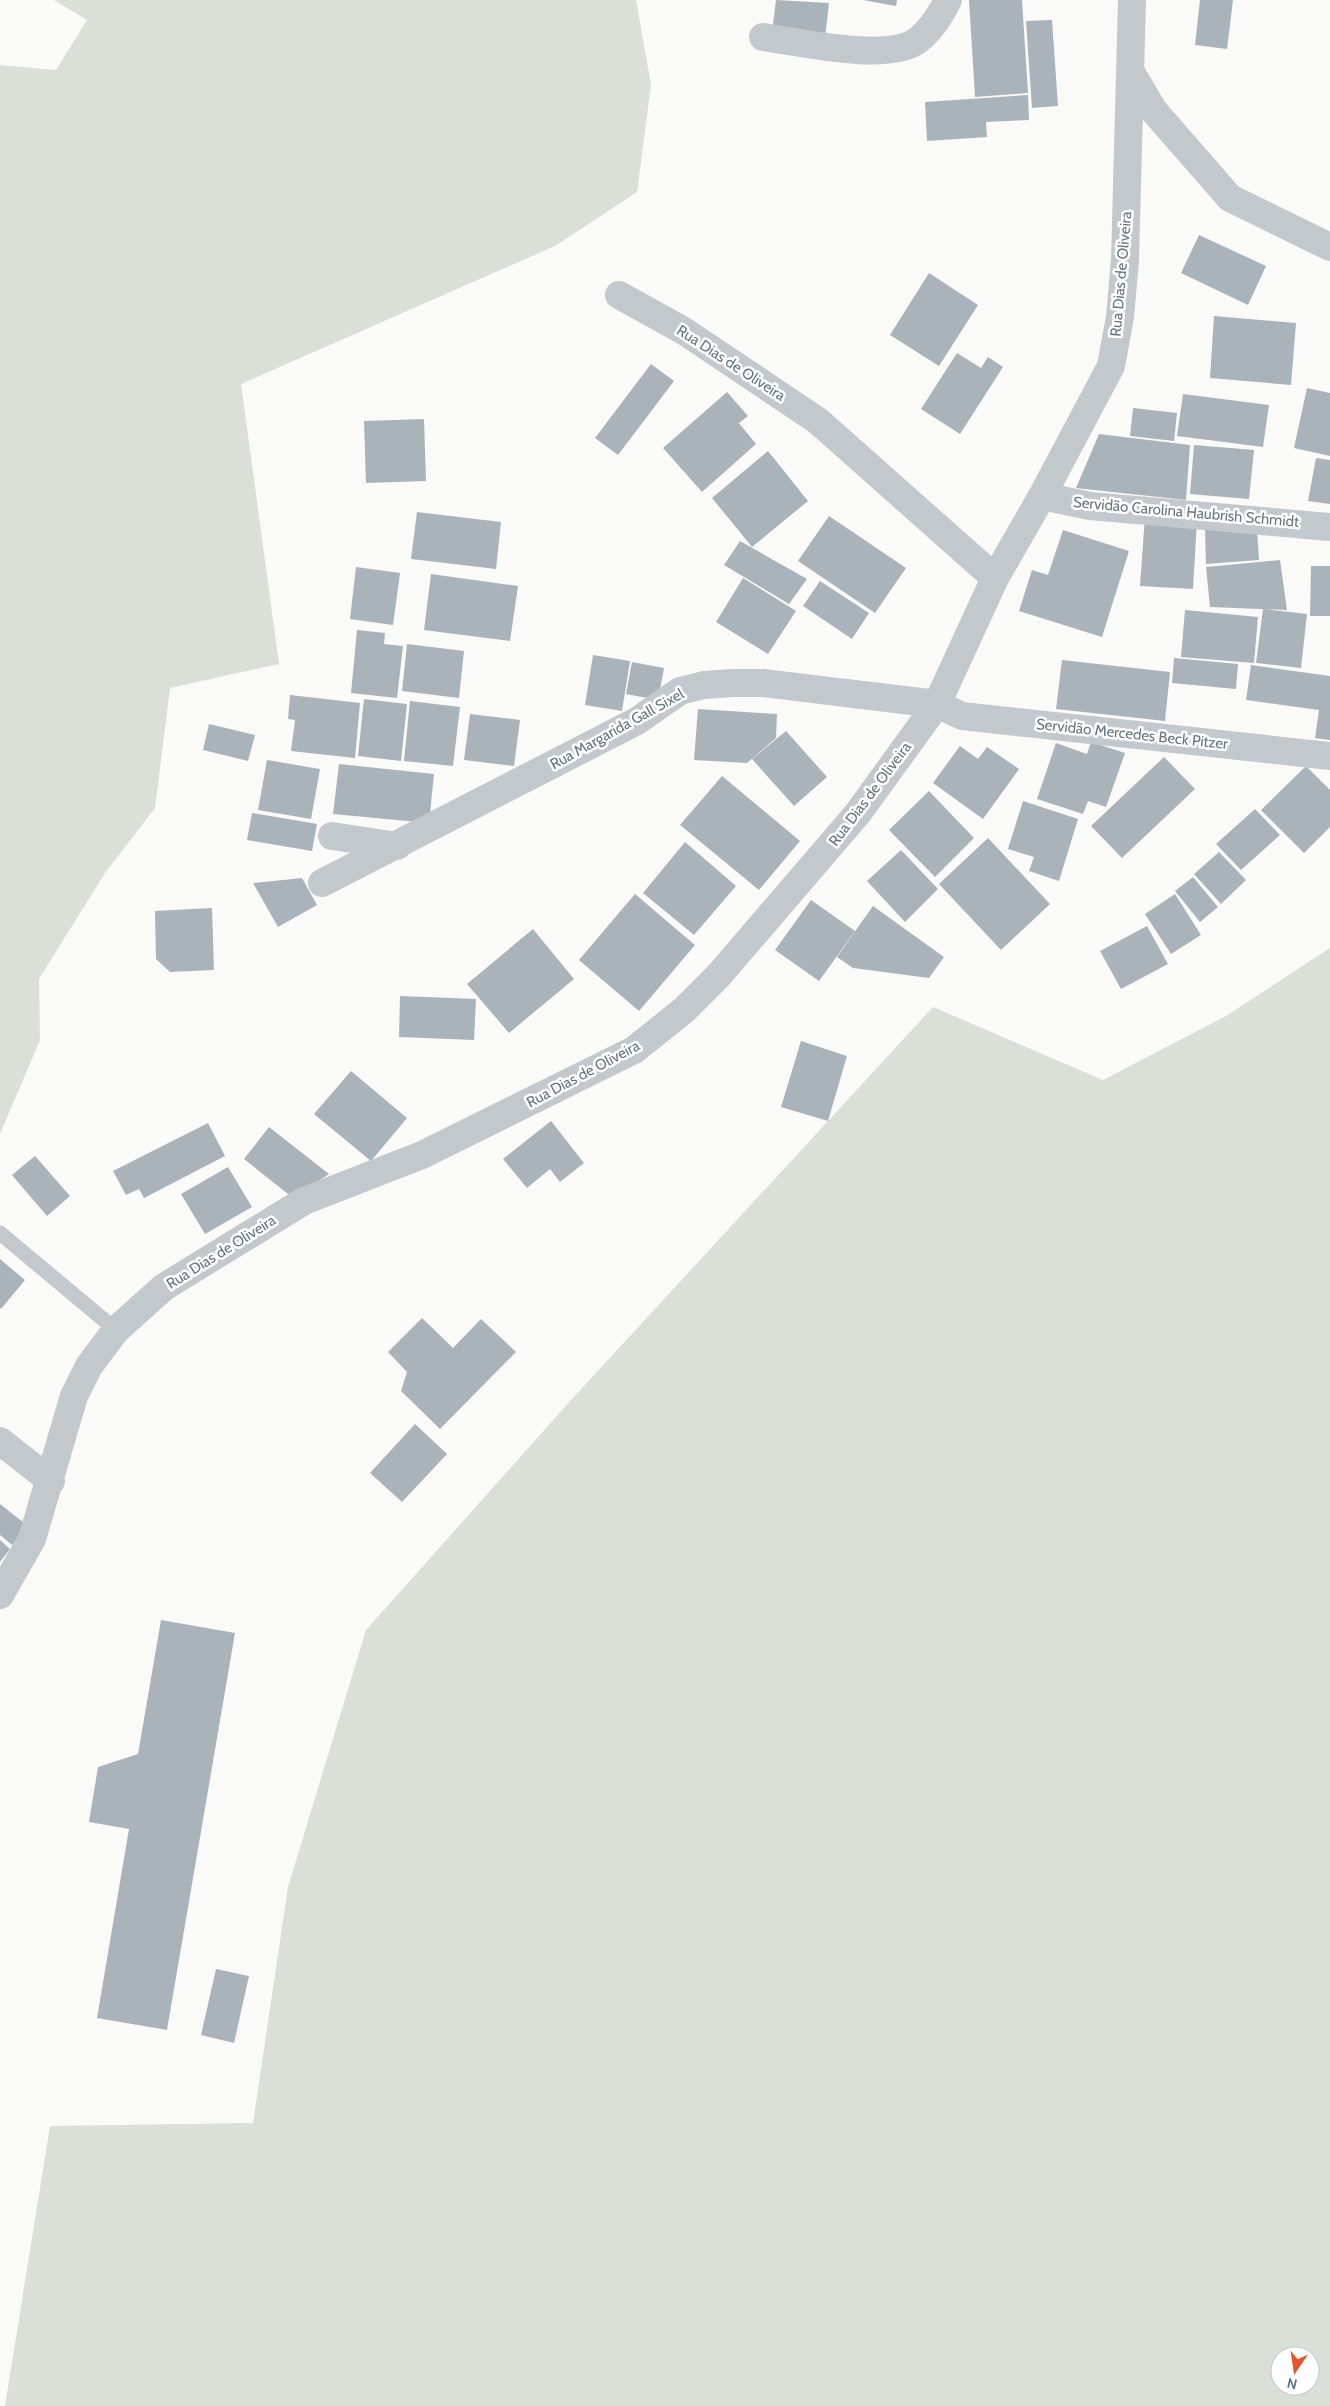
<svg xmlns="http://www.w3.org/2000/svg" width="1330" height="2406" font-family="Cabin,sans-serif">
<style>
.green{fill:#dadfd7;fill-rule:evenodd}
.building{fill:#aab3b9}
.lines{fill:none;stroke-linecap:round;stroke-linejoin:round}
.service{stroke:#c3c8cc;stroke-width:15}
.minor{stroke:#c3c8cc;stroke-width:28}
.labels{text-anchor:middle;stroke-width:5;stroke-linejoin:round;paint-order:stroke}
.street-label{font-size:15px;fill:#657683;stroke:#fff}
</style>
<rect width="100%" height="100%" fill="#fafaf8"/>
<path class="green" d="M54,0H636L651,85L637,192L555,246L241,384L279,664L170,688L155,808L105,873L39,979L40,1040L0,1134V65L56,70L87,20Z
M1330,948V2406H5L50,2126L253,2123L288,1887L366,1630L572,1399L933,1007L1103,1080L1226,1016ZM1280,2356H1310V2386H1280Z"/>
<path class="building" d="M776,0L829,3L825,38L772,32Z
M863,0H897L896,6Z
M969,0H1022L1028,93L975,97Z
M1200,0H1233L1227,49L1195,45Z
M1052,20L1058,106L1032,108L1026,21Z
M1028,95L1029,120L986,122L987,137L927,141L925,102Z
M1199,235L1266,266L1248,305L1181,273Z
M929,273L978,305L939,366L890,335Z
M1214,316L1296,323L1291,385L1210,378Z
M957,353L981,368L988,357L1003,367L960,434L921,409Z
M651,364L674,381L618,455L595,438Z
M1307,388L1330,393V456L1294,448Z
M727,392L748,416L739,423L756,444L702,492L663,448Z
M1183,394L1269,405L1263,447L1177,436Z
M1133,408L1177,413L1174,441L1130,436Z
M424,419L426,481L366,483L364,421Z
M1099,434L1190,445L1186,500L1076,488Z
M1194,445L1254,450L1249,499L1190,494Z
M768,451L808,501L752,547L712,498Z
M1316,458L1330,460V504L1308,501Z
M417,512L501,522L496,569L411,559Z
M829,516L906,568L875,613L798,561Z
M1145,516L1197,520L1193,589L1140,586Z
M1205,529L1257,530L1259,560L1206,564Z
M1063,530L1129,551L1102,637L1019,611L1032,570L1048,575Z
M740,541L807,579L789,604L724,565Z
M1280,560L1287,610L1210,607L1206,567Z
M1311,566H1330V616H1310Z
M356,567L400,573L393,625L350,619Z
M431,574L518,586L510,641L424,630Z
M743,578L796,611L768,654L716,622Z
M820,581L869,613L852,639L803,606Z
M1263,609L1307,614L1301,668L1256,663Z
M1185,610L1258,617L1254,663L1181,657Z
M357,630L385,633L384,644L403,646L397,698L351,693Z
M407,644L464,651L459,698L402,691Z
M593,655L630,661L622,711L585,705Z
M1174,658L1238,664L1236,689L1172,683Z
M1062,660L1170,672L1165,721L1056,709Z
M632,662L664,668L658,700L626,694Z
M1251,665L1330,676V740L1315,738L1319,710L1246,700Z
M290,695L360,703L355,758L291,751L295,720L288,719Z
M364,699L407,704L401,761L358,756Z
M410,701L460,707L453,766L404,761Z
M698,709L777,714L776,738L747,763L694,760Z
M470,714L520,720L514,766L464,760Z
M209,724L255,735L248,761L203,750Z
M786,731L827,777L794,806L752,759Z
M1091,742L1125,753L1106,807L1088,801L1083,814L1037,799L1056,743L1087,754Z
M960,746L978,759L987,747L1019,769L983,819L933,783Z
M1164,757L1195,789L1122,858L1091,826Z
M267,760L320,769L311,819L258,810Z
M339,764L434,774L429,823L333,814Z
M1306,766L1330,790V827L1304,853L1261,810Z
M722,776L800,841L759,890L680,825Z
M929,791L974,838L935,877L889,830Z
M1023,801L1078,819L1059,881L1029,871L1034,857L1008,849Z
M1255,809L1280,835L1241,870L1216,844Z
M252,813L317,824L312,851L247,840Z
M988,838L1050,904L1001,950L939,884Z
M685,842L736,886L694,935L643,893Z
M901,850L938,889L905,922L867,881Z
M1219,852L1246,880L1221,904L1194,874Z
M1193,877L1218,907L1200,922L1175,891Z
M302,878L317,905L278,927L253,883Z
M635,894L695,945L639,1011L579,960Z
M1175,894L1201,935L1171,954L1145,914Z
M811,900L855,931L819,981L775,950Z
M873,906L944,957L929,978L853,968L837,957Z
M212,908L214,970L170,972L156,959L155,911Z
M1147,926L1168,964L1121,989L1100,951Z
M533,929L574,979L509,1033L467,984Z
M400,996L476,999L474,1040L399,1037Z
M801,1041L847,1056L828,1121L781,1107Z
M351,1071L407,1118L371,1161L314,1114Z
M551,1121L584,1163L560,1182L550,1169L527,1188L503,1159Z
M208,1123L225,1156L144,1198L139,1189L126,1195L113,1171Z
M269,1127L329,1174L293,1198L244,1159Z
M35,1156L70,1196L47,1216L12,1175Z
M228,1167L252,1207L205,1234L181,1194Z
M0,1259L25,1280L1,1309L0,1308Z
M422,1318L453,1348L481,1319L516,1352L440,1429L401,1391L407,1372L388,1352Z
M415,1424L447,1454L402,1502L370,1473Z
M0,1504L28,1526L12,1545L0,1535Z
M0,1540L10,1549L0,1562Z
M161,1620L235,1633L167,2030L97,2018L129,1829L89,1822L98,1767L138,1754Z
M216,1969L249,1976L234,2043L201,2035Z"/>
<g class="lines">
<path class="service" d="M0,1233L116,1330"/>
<path class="minor" d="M763,37C799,42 890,63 918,40C931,30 941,14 948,0
M1131,72L1154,111L1230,198L1330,247
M619,295L684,331L818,421L995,578
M1042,496L1090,506L1330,527
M332,836L397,846
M322,883L637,721L680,691L704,685L732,683H763L937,704L962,716L1330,756
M0,1441L51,1481
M0,1595L32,1539L74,1396L89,1366L116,1330L164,1287L304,1201L422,1155L634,1050L684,1010L719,975L858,813L937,704L995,578L1042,496L1111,366L1120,317L1125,260L1132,0"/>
</g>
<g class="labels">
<g class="street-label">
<text transform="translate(1121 274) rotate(-85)" y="5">Rua Dias de Oliveira</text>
<text transform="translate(731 363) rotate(33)" y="5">Rua Dias de Oliveira</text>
<text transform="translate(1186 512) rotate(5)" y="5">Servidão Carolina Haubrish Schmidt</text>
<text transform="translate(617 729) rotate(-29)" y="5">Rua Margarida Gall Sixel</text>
<text transform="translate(1132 734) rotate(6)" y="5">Servidão Mercedes Beck Pitzer</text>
<text transform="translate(870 794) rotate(-53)" y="5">Rua Dias de Oliveira</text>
<text transform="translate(583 1074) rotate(-28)" y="5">Rua Dias de Oliveira</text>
<text transform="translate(221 1252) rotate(-32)" y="5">Rua Dias de Oliveira</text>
</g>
</g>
<g transform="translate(1295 2371) rotate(193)"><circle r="24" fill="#ffffff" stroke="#c1c8cd"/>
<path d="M0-4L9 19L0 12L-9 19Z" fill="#e4572e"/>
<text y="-8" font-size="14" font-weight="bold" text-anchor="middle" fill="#657683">N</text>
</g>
</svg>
